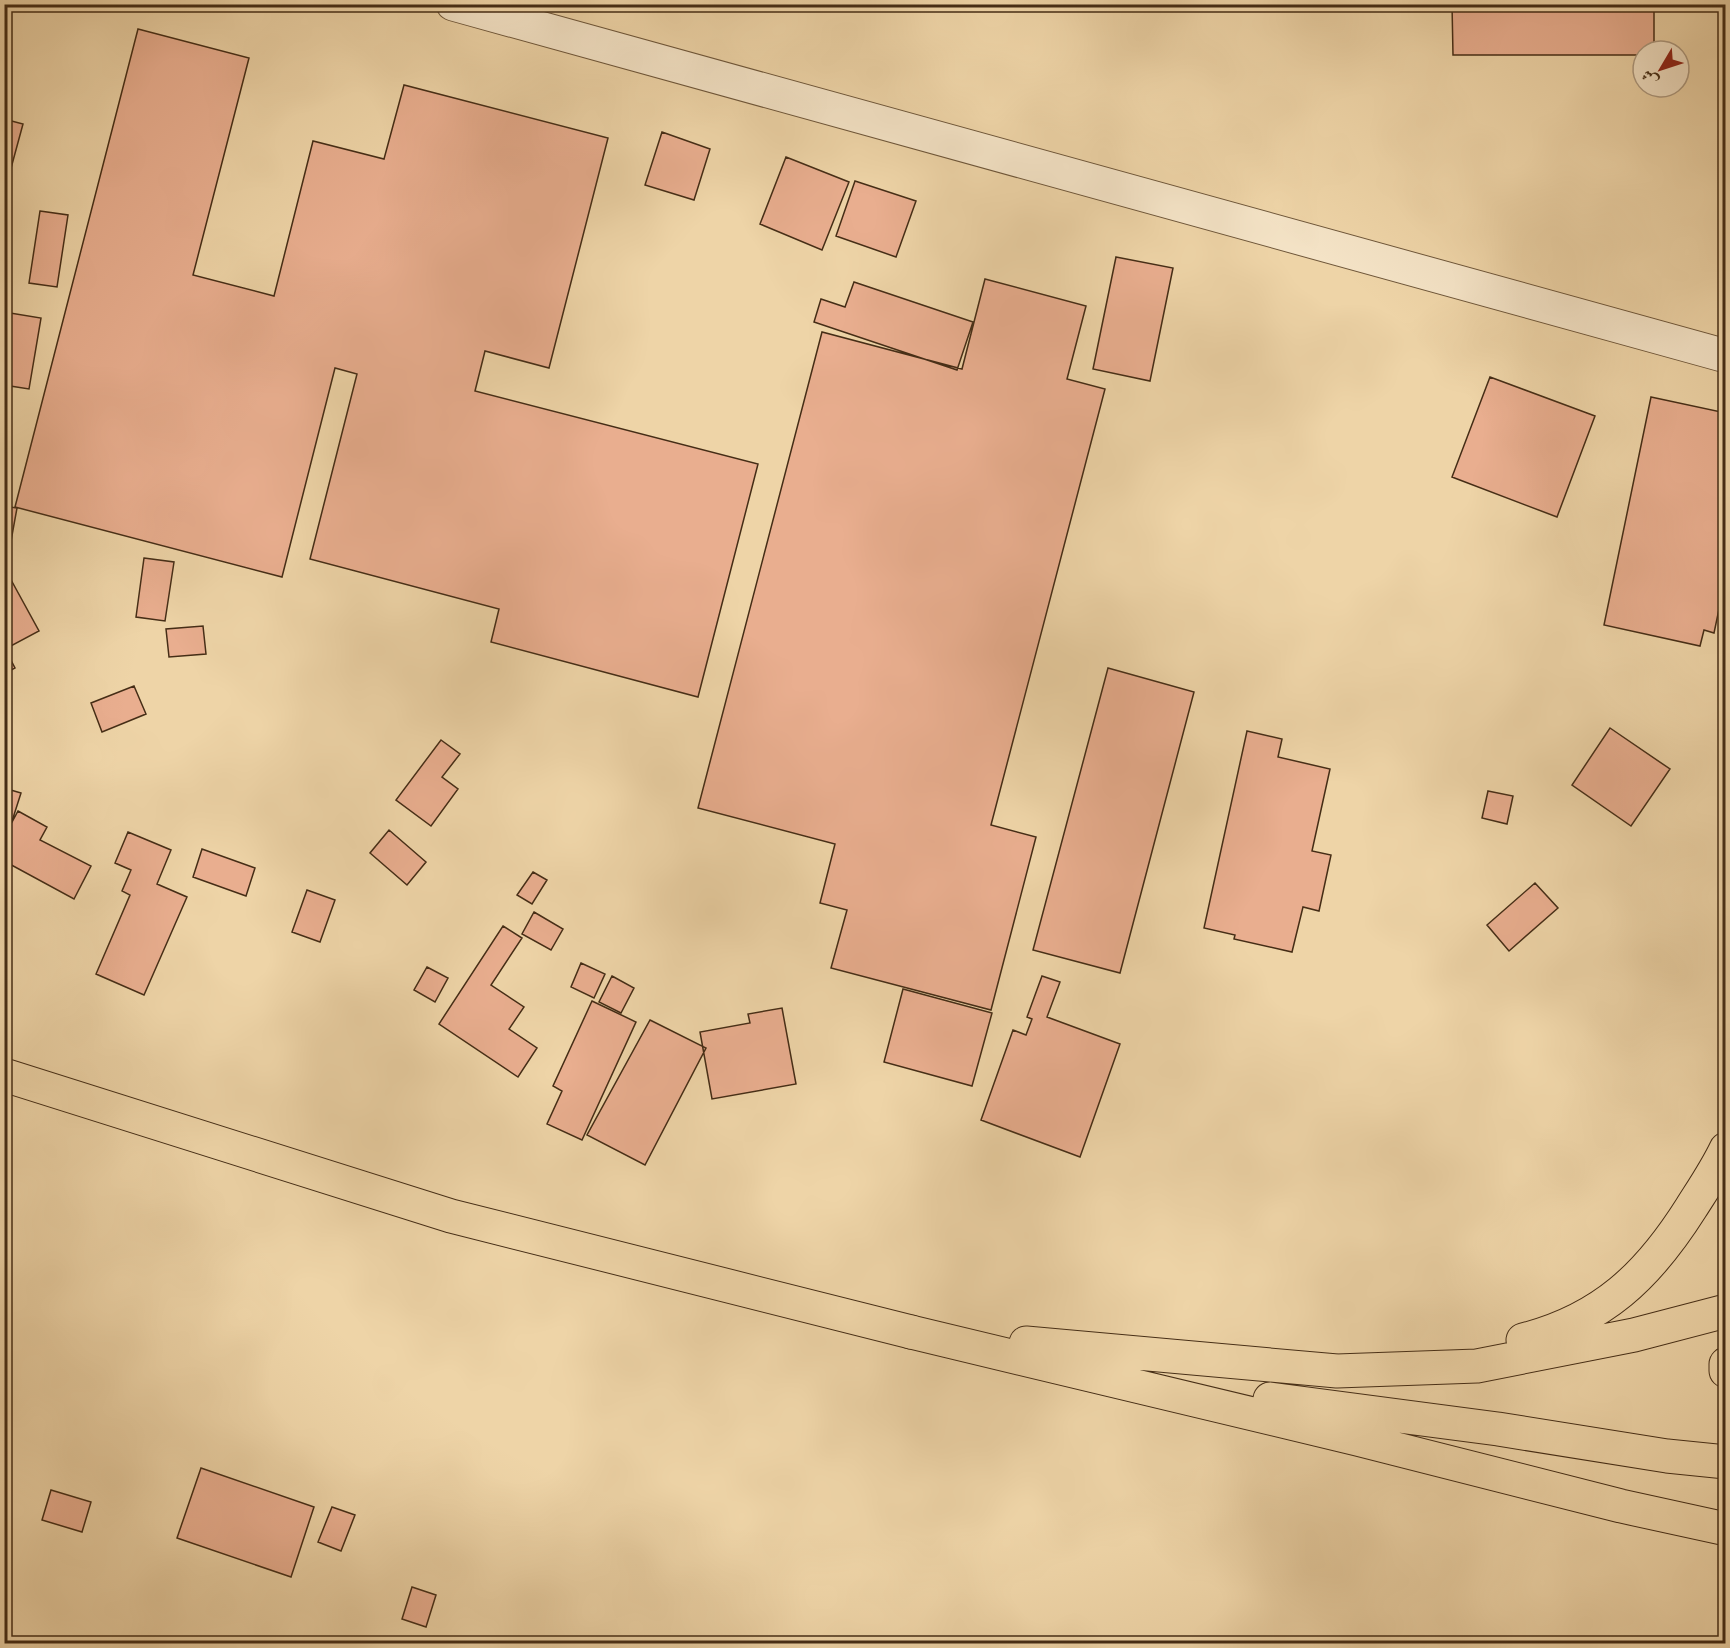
<svg xmlns="http://www.w3.org/2000/svg" width="1730" height="1648" font-family="Cardo,Amiri,serif">
<style>
.building{fill:#e9ae8f;stroke:#452d16;stroke-width:1.5}
.lines{fill:none;stroke-linecap:round;stroke-linejoin:round}
.minor-casing{stroke:#6f573a;stroke-width:35}
.primary-casing{stroke:#452d16;stroke-width:35}
.trunk-casing{stroke:#452d16;stroke-width:35}
.minor{stroke:#f4e3c6;stroke-width:33}
.primary{stroke:#eed4a7;stroke-width:33}
.trunk{stroke:#eed4a7;stroke-width:33}
</style>
<rect width="100%" height="100%" fill="#eed4a7"/>
<filter id="stains"><feTurbulence type="fractalNoise" baseFrequency=".00333" numOctaves="4"/><feColorMatrix values="0 0 0 0 .2 0 0 0 0 .09 0 0 0 0 .02 0 0 0 .5 -.17"/></filter>
<radialGradient id="worn" r=".72"><stop offset=".6" stop-color="#630" stop-opacity="0"/><stop offset="1" stop-color="#630" stop-opacity=".3"/></radialGradient>
<path class="building" d="M1452,4H1654V51H1643V55H1453Z
M138,29L249,58L193,275L274,296L313,141L384,159L404,85L608,138L549,368L485,351L475,391L758,464L698,697L491,642L499,609L310,559L357,374L335,368L282,577L15,507Z
M4,119L23,124L4,194Z
M662,132L710,149L694,200L645,185Z
M786,157L849,182L822,250L760,224Z
M855,181L916,201L896,257L836,236Z
M40,211L68,215L57,287L29,283Z
M1116,257L1173,268L1150,381L1093,369Z
M985,279L1086,306L1067,379L1105,389L991,825L1036,837L991,1010L831,968L847,910L820,903L835,844L698,808L822,332L962,369Z
M854,282L973,322L957,370L814,322L821,299L845,307Z
M4,312L41,318L29,389L4,385Z
M1490,377L1595,416L1557,517L1452,477Z
M1651,397L1726,413V576L1714,633L1704,630L1700,646L1604,625Z
M4,506L17,508L11,541L4,539Z
M144,558L174,562L165,621L136,617Z
M4,567L39,631L5,649L15,668L4,674Z
M203,626L206,654L169,657L166,629Z
M1108,668L1194,692L1120,973L1033,950Z
M134,686L146,714L102,732L91,703Z
M1610,728L1670,769L1631,826L1572,785Z
M1247,731L1282,739L1278,757L1330,769L1312,851L1331,855L1319,911L1303,907L1292,952L1234,939L1235,935L1204,928Z
M441,740L460,754L442,777L458,789L431,826L396,800Z
M4,788L21,793L6,840L4,839Z
M1488,791L1513,796L1507,824L1482,818Z
M18,811L47,827L40,840L91,866L74,899L4,861V837Z
M389,830L426,862L407,885L370,853Z
M128,832L171,850L157,884L187,897L144,995L96,974L130,895L122,891L131,870L115,863Z
M202,849L255,868L246,896L193,877Z
M533,872L547,880L532,904L517,895Z
M1535,883L1558,908L1509,951L1487,925Z
M307,890L335,900L320,942L292,932Z
M534,912L563,929L551,950L522,934Z
M503,926L522,938L491,985L524,1007L509,1029L537,1048L518,1077L439,1024Z
M581,963L605,974L594,998L571,987Z
M427,967L448,978L435,1002L414,990Z
M612,976L634,988L621,1013L599,1002Z
M1042,976L1060,982L1047,1017L1120,1044L1080,1157L981,1120L1013,1030L1026,1035L1032,1019L1027,1017Z
M903,989L992,1013L972,1086L884,1062Z
M592,1001L636,1022L582,1140L547,1124L562,1091L553,1086Z
M782,1008L796,1084L712,1099L700,1032L750,1023L748,1014Z
M650,1020L706,1048L645,1165L587,1135Z
M201,1468L314,1507L291,1577L177,1538Z
M51,1490L91,1502L82,1532L42,1520Z
M332,1507L355,1515L341,1551L318,1542Z
M412,1587L436,1595L426,1627L402,1619Z"/>
<g class="lines">
<g class="minor-casing">
<path id="minor" d="M453,4L1726,356"/>
</g>
<g class="primary-casing">
<path id="primary" d="M4,1075L451,1216L911,1332"/>
</g>
<g class="trunk-casing">
<path id="trunk" d="M911,1332L1357,1439L1621,1506L1726,1529
M1523,1340C1602,1320 1648,1276 1691,1208C1703,1189 1716,1170 1726,1149
M1026,1343L1337,1371L1477,1366L1634,1335L1726,1311
M1726,1364V1371
M1270,1399L1498,1429L1667,1456L1726,1462"/>
</g>
<use href="#minor" class="minor"/>
<use href="#primary" class="primary"/>
<use href="#trunk" class="trunk"/>
</g>
<rect width="1730" height="1648" fill="none" stroke="#eed4a7" stroke-width="24"/>
<rect x="6" y="6" width="1718" height="1636" fill="none" stroke="#452d16" stroke-width="3"/>
<rect x="12" y="12" width="1706" height="1624" fill="none" stroke="#452d16" stroke-width="1.5"/>
<g transform="translate(1661 69) rotate(231)"><circle r="28" fill="#f4e3c6" stroke="#ae9a80" stroke-width="1.5"/>
<path d="M0-4.5L10 22L0 15L-10 22Z" fill="#8f2418"/>
<text y="-9" font-size="16" font-weight="bold" text-anchor="middle" fill="#452d16">ش</text>
</g>
<rect width="100%" height="100%" filter="url(#stains)"/>
<rect width="100%" height="100%" fill="url(#worn)"/>
</svg>
